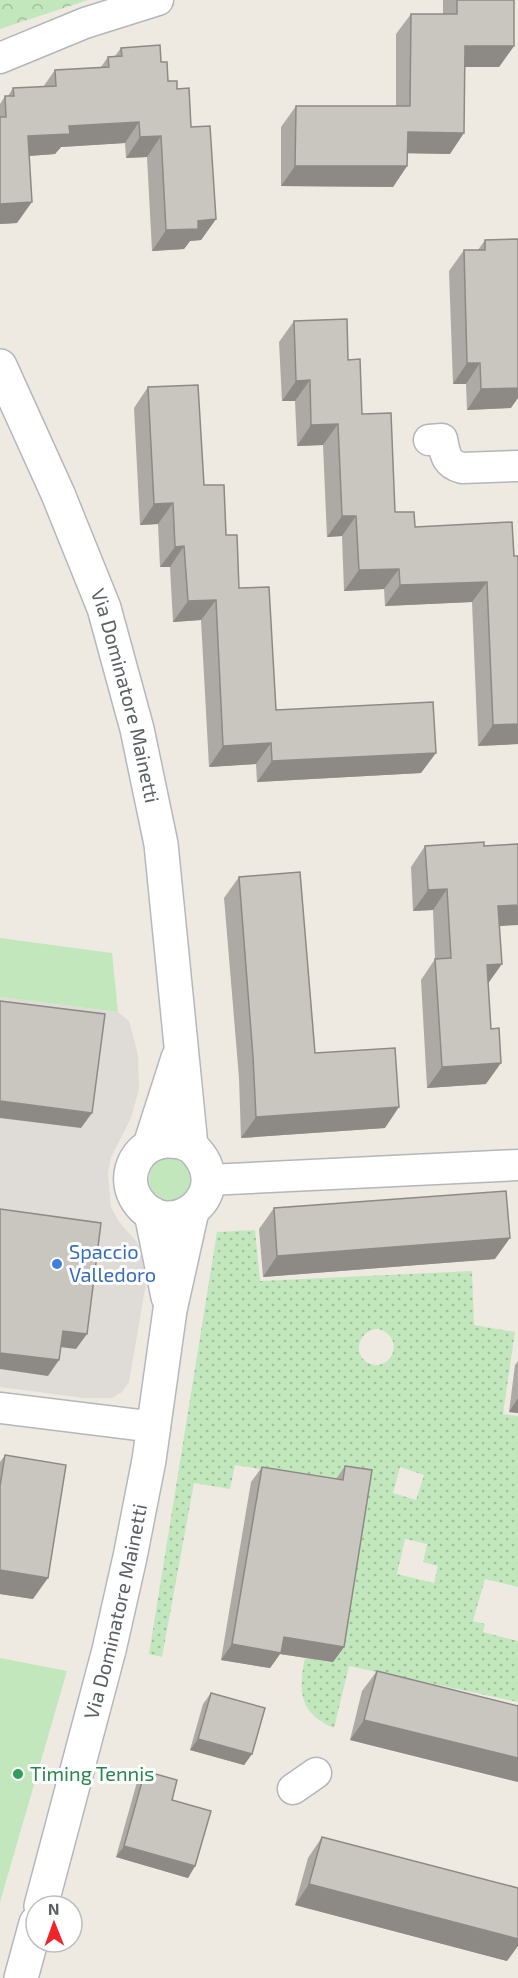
<svg xmlns="http://www.w3.org/2000/svg" width="518" height="1978" font-family="'Exo 2',sans-serif">
<style>
.industrial{fill:#dfdcd7}
.green{fill:#c2e7bd}
.forest{fill:url(#forest-crowns)}
.park{fill:url(#park-dots);fill-rule:evenodd}
.lines{fill:none;stroke-linecap:round;stroke-linejoin:round}
.street-casing{stroke:#b3b6ba;stroke-width:33}
.secondary-casing{stroke:#b4b8bd;stroke-width:36}
.street{stroke:#fff;stroke-width:30}
.secondary{stroke:#fff;stroke-width:33}
.wall{fill:#ada9a4}
.shaded-wall{fill:#8d8a86}
.building{fill:#c9c5bf;stroke:#8d8a86;stroke-width:1.5}
.shop-dot{fill:#3f7fe0;stroke:#fff;stroke-width:2}
.leisure-dot{fill:#2e9e5b;stroke:#fff;stroke-width:2}
.labels{text-anchor:middle;stroke-width:6;stroke-linejoin:round;paint-order:stroke}
.street-label{font-size:20px;fill:#5a6064;stroke:#fff}
.shop-label{font-size:20px;fill:#366cbe;stroke:#fff;text-anchor:start}
.leisure-label{font-size:20px;fill:#27864d;stroke:#fff;text-anchor:start}
</style>
<defs>
<pattern id="forest-crowns" width="20" height="18" patternUnits="userSpaceOnUse" patternTransform="scale(1.5)"><rect width="20" height="18" fill="#c2e7bd"/><path d="M2 6a3 3 0 1 1 6 0M12 15a3 3 0 1 1 6 0" fill="none" stroke="#a1bf9d"/></pattern>
<pattern id="park-dots" width="8" height="8" patternUnits="userSpaceOnUse" patternTransform="scale(1.5)"><rect width="8" height="8" fill="#c2e7bd"/><path d="M2 2h.1M6 6h.1" fill="none" stroke="#a1bf9d" stroke-width="1.8" stroke-linecap="round"/></pattern>
</defs>
<rect width="100%" height="100%" fill="#eeeae2"/>
<path class="industrial" d="M0,997L118,1012L129,1021L138,1055L139,1089L131,1118L111,1157L108,1173L111,1207L119,1222L136,1241L146,1258L148,1272L129,1382L122,1392L112,1398H83L0,1387Z"/>
<path class="green" d="M0,938L112,953L118,1012L0,997Z
M149 1179a21 21 0 1 1 42 0a21 21 0 1 1-42 0Z
M0,1658L67,1671L0,1902Z"/>
<path class="forest" d="M0,0H88L0,29Z"/>
<path class="park" d="M255,1230L260,1281L472,1271L474,1325L515,1332L503,1414L518,1416V1587L485,1579L473,1621L485,1624L483,1632L518,1641V1702L349,1666L334,1728C299,1713 298,1691 305,1658L333,1662L361,1486L235,1465L230,1489L194,1483L162,1657L149,1654L217,1232ZM379,1329C405,1337 393,1371 371,1364C350,1357 359,1328 379,1329ZM400,1467L424,1475L416,1500L393,1493ZM405,1539L427,1544L423,1562L438,1566L434,1583L397,1574Z"/>
<g class="lines">
<g class="street-casing">
<path id="street" d="M0,58L85,23L158,0
M429,440L442,439C445,454 446,464 462,468L518,466
M209,1180L518,1165
M0,1408L155,1427
M293,1789L316,1773"/>
</g>
<g class="secondary-casing">
<g id="secondary">
<path id="s1" d="M0,366L58,494L104,608L137,729L161,844L191,1146C241,1192 169,1247 137,1200C131,1191 129,1179 132,1169C140,1142 168,1135 191,1146"/>
<path d="M150,1145L178,1058"/>
<path d="M151,1213L168,1297"/>
<path id="s2" d="M41,1906L109,1650L130,1557L149,1460L170,1310L192,1211"/>
<path d="M21,1978L36,1923"/>
</g>
</g>
<use href="#street" class="street"/>
<use href="#secondary" class="secondary"/>
</g>
<path class="wall" d="M443,0H514V46L499,67H465L450,154L407,153V166L393,187L281,186V127L296,106H396V34L411,14H443Z
M121,48L161,62L168,81L177,89L191,127L216,219L201,240L190,241L184,249L152,251L147,157L126,158L125,143L61,147L55,154L29,156L17,223L0,224V104L5,96H8L13,88L43,87L55,70L101,67L108,57L115,56Z
M485,240L511,408L467,410L466,384H453L449,271L464,250H478Z
M294,321L348,360L362,414L395,512L415,527L514,556H518V744L478,746L472,602L385,606L384,589L344,591L342,536L327,537L323,445L297,446L295,401H282L279,342Z
M148,387L204,485L226,535L239,588L276,710L421,773L257,782L256,764L209,767L201,620L173,622L170,567H160L158,524L140,525L134,408Z
M425,846L499,926L488,983L486,1084L427,1088L421,980L435,959L433,910L413,911L411,867Z
M239,877L315,1053L385,1128L241,1138L239,1078L224,898Z
M274,1208L495,1259L263,1277L259,1229Z
M518,1361V1413L509,1412L515,1365Z
M5,1455L33,1599L0,1594V1462Z
M345,1466L344,1647L333,1662L280,1654L270,1668L221,1660L251,1482L262,1467L336,1479Z
M377,1671L518,1706V1782L350,1740L362,1691Z
M211,1693L252,1754L244,1765L190,1750L203,1704Z
M145,1771L172,1800L195,1866L188,1878L116,1857L137,1782Z
M322,1837L507,1961L295,1905L308,1858Z"/>
<path class="shaded-wall" d="M465,46H514L499,67H450Z
M139,122L125,143L61,147L55,154L14,157L28,136L69,126Z
M408,132L464,133L450,154L393,153Z
M161,136L147,157L126,158L140,137Z
M295,166H407L393,187L281,186Z
M32,202L17,223L0,224V204Z
M216,219L201,240L190,241L184,249L152,251L166,230L198,221Z
M467,363H480L466,384H453Z
M310,380L295,401H282L296,381Z
M518,388V398L511,408L467,410L481,389Z
M338,424L323,445L297,446L311,425Z
M173,503L158,524L140,525L154,504Z
M342,516H356L342,536L327,537Z
M184,546L170,567H160L175,547Z
M399,569L384,589L344,591L359,570Z
M487,582L472,602L385,606L400,585Z
M216,600L201,620L173,622L188,601Z
M518,724V744L478,746L493,725Z
M271,743L256,764L209,767L223,746Z
M436,753L421,773L257,782L272,761Z
M447,889L433,910L413,911L428,890Z
M518,905V925L483,927L498,906Z
M502,964L487,985V965Z
M501,1063L486,1084L427,1088L442,1067Z
M0,1101L92,1113L81,1128L0,1118Z
M399,1107L385,1128L241,1138L256,1117Z
M510,1238L495,1259L263,1277L277,1256Z
M63,1331L87,1334L76,1349L52,1346Z
M0,1353L59,1360L48,1376L0,1369Z
M518,1398V1413L509,1412Z
M0,1570L48,1578L33,1599L0,1594Z
M284,1637L344,1647L333,1662L280,1654L270,1668L221,1660L232,1644Z
M364,1720L518,1758V1782L350,1740Z
M198,1739L252,1754L244,1765L190,1750Z
M124,1846L195,1866L188,1878L116,1857Z
M309,1884L518,1939V1946L507,1961L295,1905Z"/>
<path class="building" d="M457,0H514V46H465L464,133L408,132L407,166H295L296,106H410L411,14H457Z
M160,45L161,62H167L168,81H177V89L189,88L191,127L210,126L216,219L198,221V229L166,230L161,136L140,137L139,122L69,126L70,134L28,136L32,202L0,204V117H6L5,96H14L13,88L56,86L55,70L109,67L108,57L122,56L121,48Z
M518,239V388L481,389L480,363H467L464,250H485V240Z
M347,319L348,360L360,359L362,414L391,413L395,512H414L415,527L512,522L514,556H518V724L493,725L487,582L400,585L399,569L359,570L356,516H342L338,424L311,425L310,380L296,381L294,321Z
M198,385L204,485H224L226,535H237L239,588L269,587L276,710L433,702L436,753L272,761L271,743L223,746L216,600L188,601L184,546L175,547L173,503L154,504L148,387Z
M484,842V846L518,844V905L498,906L502,964L487,965L491,1029L499,1028L501,1063L442,1067L435,959L451,958L447,889L428,890L425,846Z
M300,872L315,1053L395,1048L399,1107L256,1117L253,1057L239,877Z
M0,1001L105,1014L92,1113L0,1101Z
M506,1191L510,1238L277,1256L274,1208Z
M0,1209L101,1223L87,1334L63,1331L59,1360L0,1353Z
M5,1455L66,1465L48,1578L0,1570V1486Z
M345,1466L372,1470L344,1647L284,1637L281,1653L232,1644L262,1467L343,1480Z
M377,1671L518,1706V1758L364,1720Z
M211,1693L265,1708L252,1754L198,1739Z
M145,1771L177,1780L172,1800L211,1811L195,1866L124,1846Z
M322,1837L518,1888V1939L309,1884Z"/>
<circle class="shop-dot" cx="57" cy="1264" r="6"/>
<circle class="leisure-dot" cx="18" cy="1774" r="6"/>
<g class="labels">
<g class="street-label">
<text dy="7" stroke="none"><textPath href="#s1" startOffset="354">Via Dominatore Mainetti</textPath></text>
<text dy="7" stroke="none"><textPath href="#s2" startOffset="304">Via Dominatore Mainetti</textPath></text>
</g>
<g class="shop-label">
<text x="69" y="1259">Spaccio<tspan x="69" dy="23">Valledoro</tspan></text>
</g>
<g class="leisure-label">
<text x="30" y="1781">Timing Tennis</text>
</g>
</g>
<g transform="translate(54 1924) rotate(359)"><circle r="28" fill="#ffffff" stroke="#bdbfc1" stroke-width="1.5"/>
<path d="M0-4.5L10 22L0 15L-10 22Z" fill="#f2242b"/>
<text y="-9" font-size="16" font-weight="bold" text-anchor="middle" fill="#5a6064">N</text>
</g>
</svg>
